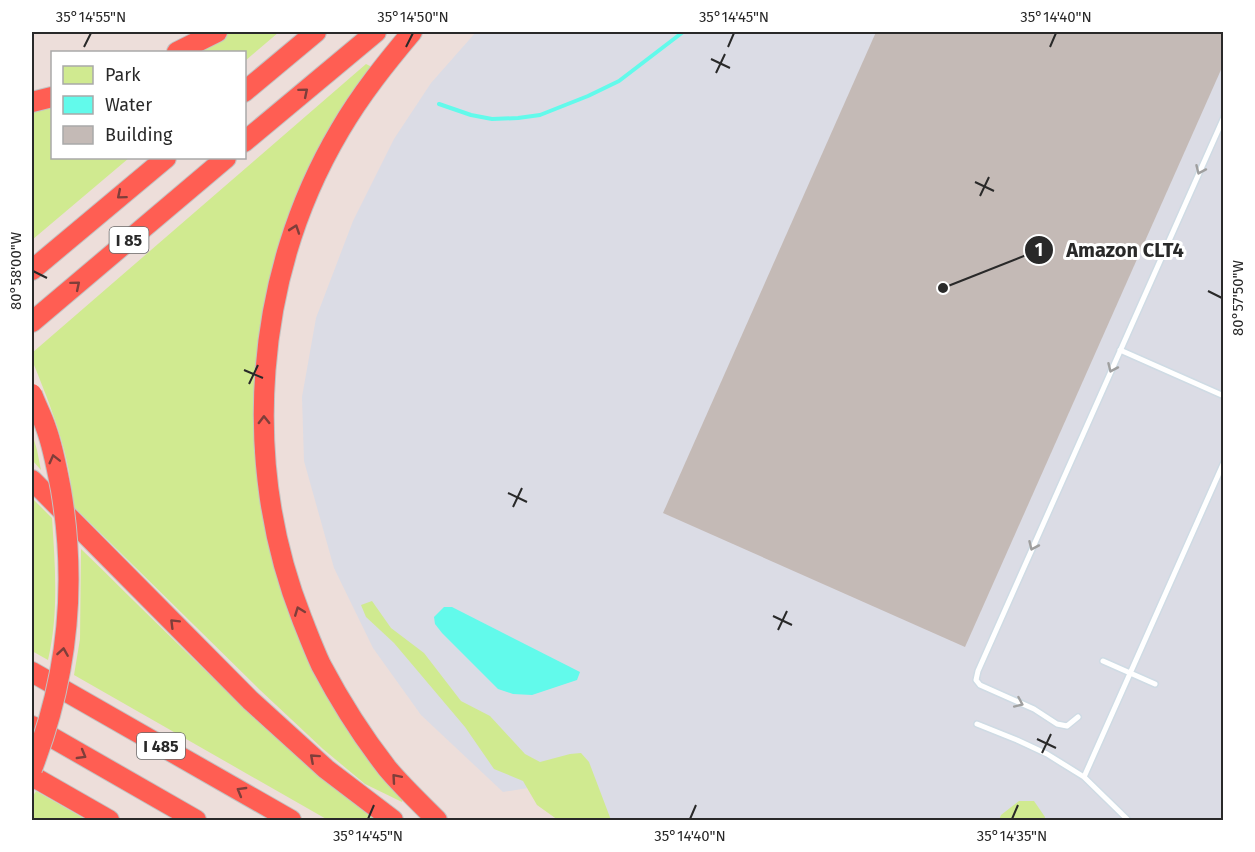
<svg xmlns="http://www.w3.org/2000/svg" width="1255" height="852" font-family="'Fira Sans',sans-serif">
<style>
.industrial{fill:#dbdce5}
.green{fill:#d0ea90}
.water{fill:#62faeb}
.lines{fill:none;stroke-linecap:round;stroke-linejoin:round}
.stream{stroke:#62faeb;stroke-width:4}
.building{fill:#c4bab6}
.service-casing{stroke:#cfdbe4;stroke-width:8}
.motorway-casing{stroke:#c3c3c3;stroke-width:22}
.service{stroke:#fff;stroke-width:5}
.motorway{stroke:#ff5e53;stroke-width:20}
.motorway-bridge-casing{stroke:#c3c3c3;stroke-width:22;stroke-linecap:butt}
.motorway-bridge{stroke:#ff5e53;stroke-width:20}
.oneway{stroke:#7f3e3a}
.oneway2{stroke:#9f9f9f}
.ticks{fill:none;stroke:#292929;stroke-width:2}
.labels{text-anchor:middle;stroke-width:6;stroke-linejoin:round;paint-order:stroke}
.shield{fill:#fff;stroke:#696969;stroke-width:1.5}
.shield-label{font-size:16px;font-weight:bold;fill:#292929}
.leader{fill:none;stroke:#292929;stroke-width:2}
.callout-dot{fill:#292929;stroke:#fff;stroke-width:2}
.mark-label{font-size:18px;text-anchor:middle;font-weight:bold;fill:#fff}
.callout-label{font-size:20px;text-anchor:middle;font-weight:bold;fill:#292929;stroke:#fff;stroke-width:6;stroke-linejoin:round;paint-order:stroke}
.neatline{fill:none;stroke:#292929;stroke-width:2}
.ticks-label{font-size:15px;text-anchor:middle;fill:#292929}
</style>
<rect width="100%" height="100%" fill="#eddeda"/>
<path class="industrial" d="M476,32H1223V820H594L577,780L503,792L421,715L373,648L334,568L304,461L302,397L316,318L353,221L394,139L431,83Z"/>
<path class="green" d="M226,32H279L245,61L244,52H188Z
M366,64L374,68L302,184L278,248L265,306L256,378L297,628L404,795L402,802L365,784L323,749L260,690L73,506C71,456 51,407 32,360V353Z
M52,101V158H129L32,240V105Z
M32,433L37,450L41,470L32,460Z
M32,498L52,518C55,565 59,613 48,660L32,651Z
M81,549C177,642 271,741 379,820H328L74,675L80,639Z
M372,601L391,628L424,653L461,701L490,716L525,754L540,762L570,754L581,753L589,762L611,820H558L537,805L523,781L494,769L465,727L394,643L366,617L361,605Z
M36,791L87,820H32V798Z
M1019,801H1034L1045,817L1044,820H999L1001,815Z"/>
<path class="water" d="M444,607H452L580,672L577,680L532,695L513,694L498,689L442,633L435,624L434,617Z"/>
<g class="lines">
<path class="stream" d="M439,104L471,115L492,119L518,118L540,115L588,96L619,81L683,32"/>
</g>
<path class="building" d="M876,32H1224V63L965,647L663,513Z"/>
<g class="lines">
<g class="service-casing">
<path id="service" d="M1120,350L1224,396
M1103,661L1155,684
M1078,717L1067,726L1057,724L1034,709L980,685L976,680L978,671L1224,117
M977,724L1017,740L1047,754L1084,777L1128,820
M1084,777L1224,462"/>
</g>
<g class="motorway-casing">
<path id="motorway" d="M412,32C386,63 361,94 340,130C254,275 240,462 302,619C308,634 314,650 321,665C340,701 362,736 387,768C402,786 420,803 437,820
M177,52L217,32
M244,92L316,32
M32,102L52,97
M244,142L376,32
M32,270L166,158
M32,322L226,158
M32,480L250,700L326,769L393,820
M32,672L291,820
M32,726L196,820
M32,776L109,820"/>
</g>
<use href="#service" class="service"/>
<use href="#motorway" class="motorway"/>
<g class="motorway-bridge-casing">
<path id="motorway-bridge" d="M32,394C36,405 42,416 46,428C53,447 57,469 61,490C77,585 67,680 32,769"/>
</g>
<use href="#motorway-bridge" class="motorway-bridge"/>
</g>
<defs><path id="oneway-chevron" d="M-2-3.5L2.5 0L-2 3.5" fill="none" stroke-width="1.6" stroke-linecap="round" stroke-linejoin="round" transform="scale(1.5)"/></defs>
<g class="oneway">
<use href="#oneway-chevron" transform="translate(304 92) rotate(-40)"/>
<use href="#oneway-chevron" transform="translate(121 195) rotate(140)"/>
<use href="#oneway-chevron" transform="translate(295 229) rotate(-71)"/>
<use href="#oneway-chevron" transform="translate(76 285) rotate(-40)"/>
<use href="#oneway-chevron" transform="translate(264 420) rotate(-91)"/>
<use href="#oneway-chevron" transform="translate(54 459) rotate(-104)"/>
<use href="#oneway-chevron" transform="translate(299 611) rotate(-111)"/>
<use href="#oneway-chevron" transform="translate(174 623) rotate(-135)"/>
<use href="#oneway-chevron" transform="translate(63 652) rotate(-81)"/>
<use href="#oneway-chevron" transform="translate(82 755) rotate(30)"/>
<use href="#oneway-chevron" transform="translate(314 758) rotate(-138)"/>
<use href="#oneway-chevron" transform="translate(396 778) rotate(-131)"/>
<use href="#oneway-chevron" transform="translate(241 791) rotate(-150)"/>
</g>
<g class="oneway2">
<use href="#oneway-chevron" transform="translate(1200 170) rotate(114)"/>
<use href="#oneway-chevron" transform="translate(1112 368) rotate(114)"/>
<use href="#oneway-chevron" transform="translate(1033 546) rotate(114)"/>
<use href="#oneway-chevron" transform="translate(1019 703) rotate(24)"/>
</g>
<path class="ticks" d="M84,47L91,33M406,47L413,33M728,47L734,33M1050,47L1056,33M711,59L730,68M716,73L725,54M975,182L994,191M980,196L989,177M33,271L47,278M1208,291L1222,298M244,370L263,378M249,384L258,365M508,493L527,502M513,507L522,488M773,616L792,625M778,630L787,611M1037,739L1056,748M1042,753L1051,734M368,819L374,805M690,819L696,805M1012,819L1018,805"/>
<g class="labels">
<g class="shield">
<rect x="109.5" y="227" width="39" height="26" rx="4.5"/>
<rect x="137" y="733" width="48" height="26" rx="4.5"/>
</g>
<g class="shield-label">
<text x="129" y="246">I 85</text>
<text x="161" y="752">I 485</text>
</g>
</g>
<path class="leader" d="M943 288L1039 250"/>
<g class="callout-dot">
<circle cx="943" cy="288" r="6"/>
<circle cx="1039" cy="250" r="15"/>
</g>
<g class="mark-label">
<text x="1039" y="256">1</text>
</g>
<g class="callout-label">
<text x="1125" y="257">Amazon CLT4</text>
</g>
<rect width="1255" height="852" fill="none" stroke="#ffffff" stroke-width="66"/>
<rect x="51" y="51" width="195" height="108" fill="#ffffff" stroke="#a9a9a9" stroke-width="1.5"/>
<rect x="63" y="66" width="30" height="18" fill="#d0ea90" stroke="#a9a9a9" stroke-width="1.5"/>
<text x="105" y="81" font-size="18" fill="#292929">Park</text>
<rect x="63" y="96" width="30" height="18" fill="#62faeb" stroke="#a9a9a9" stroke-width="1.5"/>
<text x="105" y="111" font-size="18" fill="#292929">Water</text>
<rect x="63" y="126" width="30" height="18" fill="#c4bab6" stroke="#a9a9a9" stroke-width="1.5"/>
<text x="105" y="141" font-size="18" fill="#292929">Building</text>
<rect x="33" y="33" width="1189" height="786" class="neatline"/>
<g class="ticks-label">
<text x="91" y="22">35°14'55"N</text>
<text x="413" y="22">35°14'50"N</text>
<text x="734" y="22">35°14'45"N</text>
<text x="1056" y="22">35°14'40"N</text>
<text transform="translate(16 271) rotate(-90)" y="5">80°58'00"W</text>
<text transform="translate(1238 298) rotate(-90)" y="5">80°57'50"W</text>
<text x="368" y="841">35°14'45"N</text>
<text x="690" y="841">35°14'40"N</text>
<text x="1012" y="841">35°14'35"N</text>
</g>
</svg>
